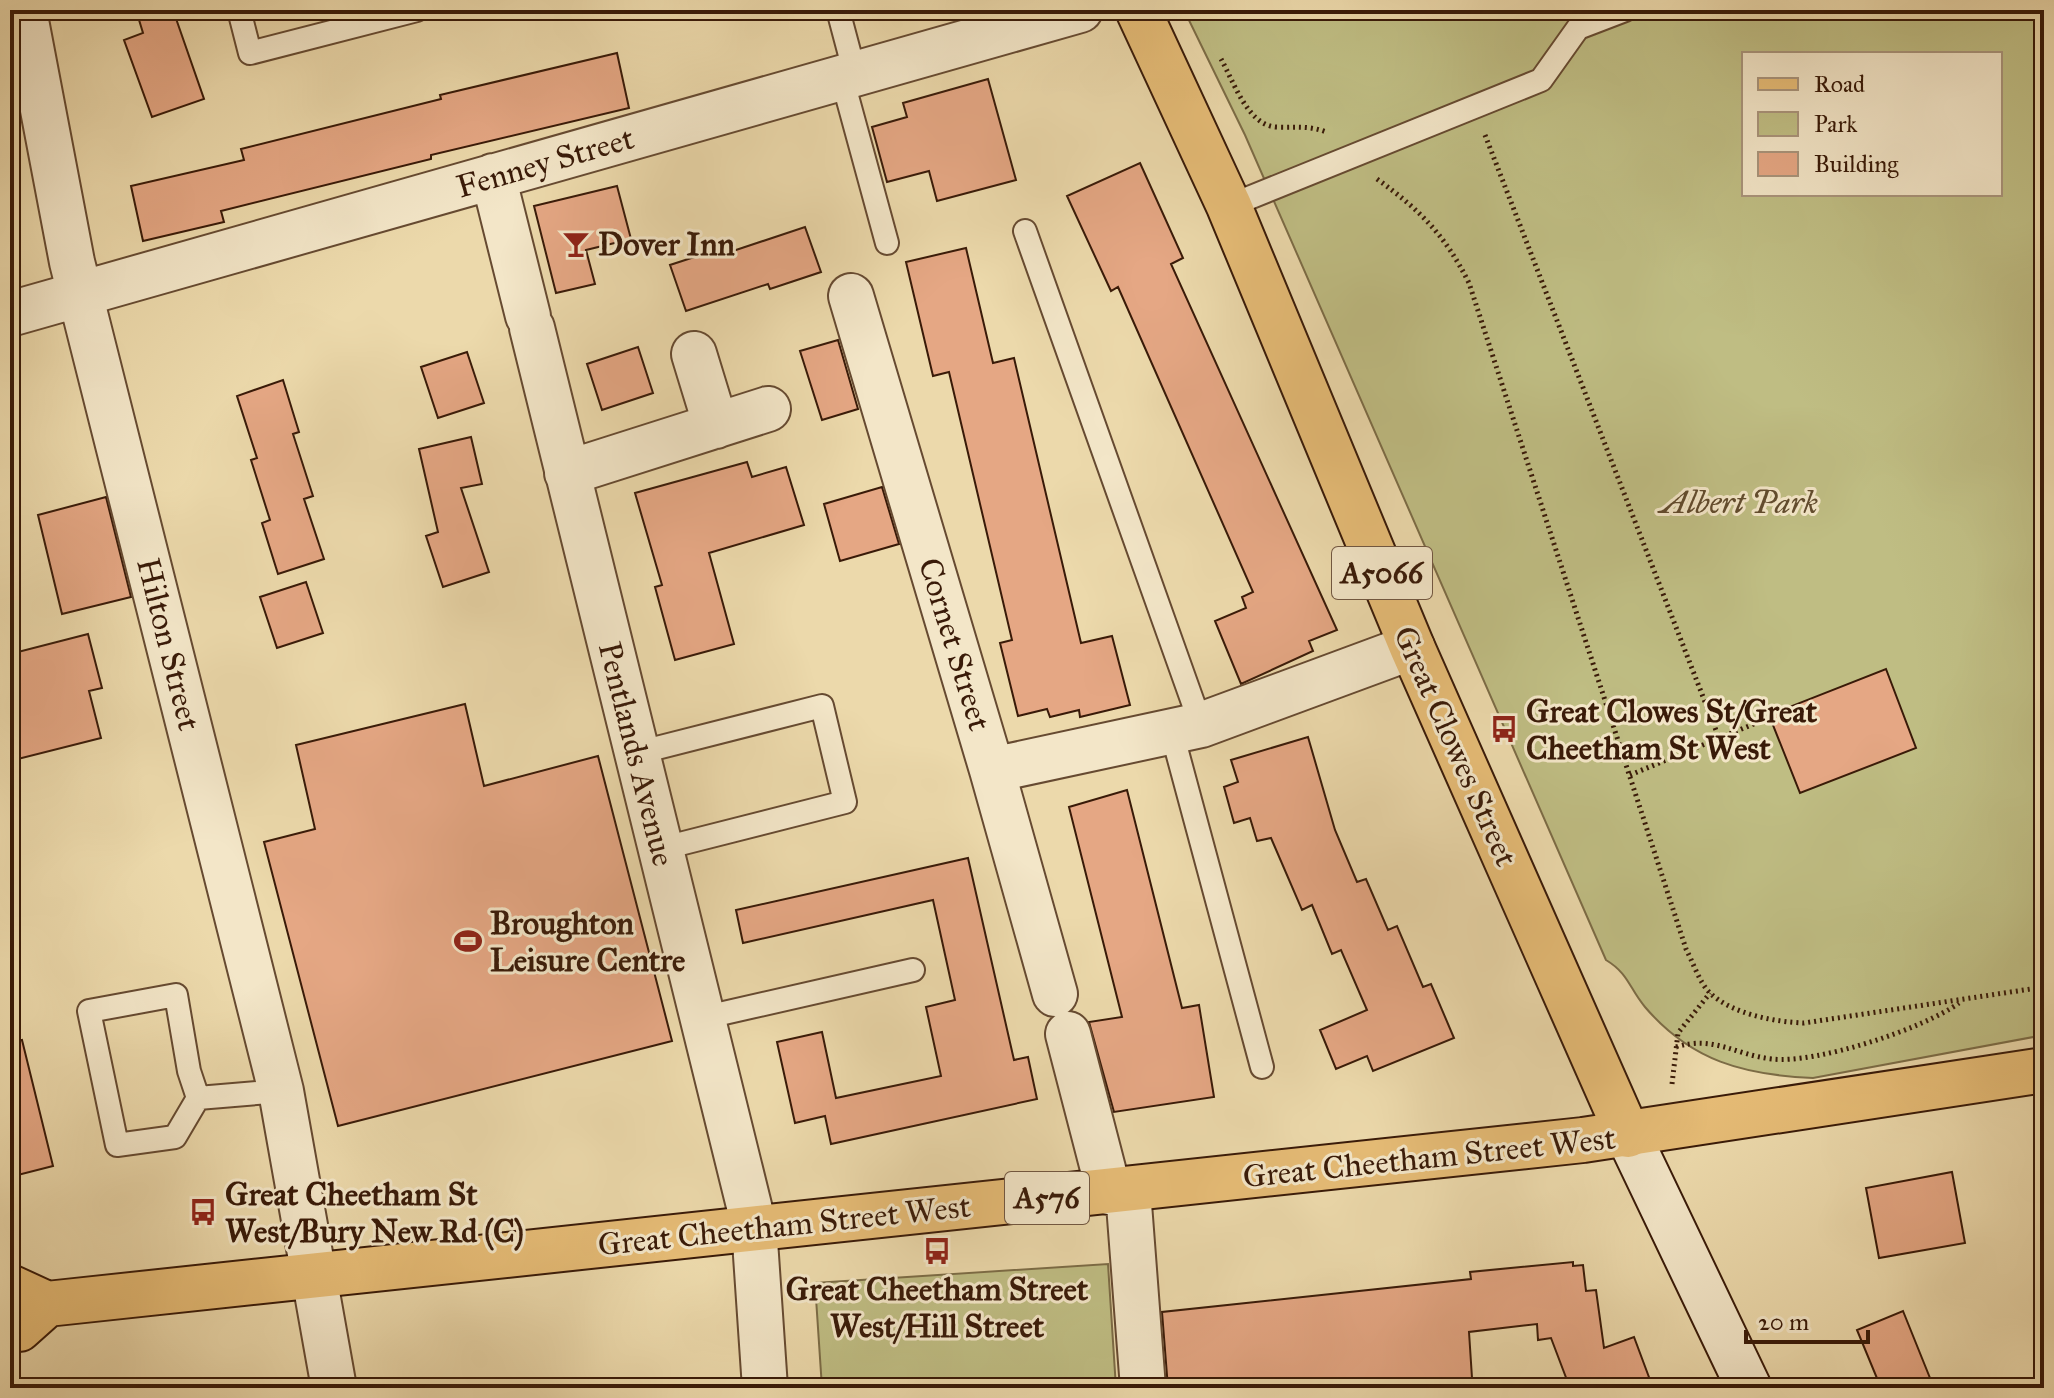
<svg xmlns="http://www.w3.org/2000/svg" width="2054" height="1398" font-family="'IM FELL Great Primer',serif">
<style>
.green{fill:#bfbd83;stroke:#7c6c46;stroke-width:2;fill-rule:evenodd}
.building{fill:#e5a784;stroke:#391a08;stroke-width:2}
.lines{fill:none;stroke-linecap:round;stroke-linejoin:round}
.service-casing{stroke:#664a31;stroke-width:26}
.minor-casing{stroke:#664a31;stroke-width:48}
.secondary-casing{stroke:#391a08;stroke-width:48}
.primary-casing{stroke:#391a08;stroke-width:48}
.trunk-casing{stroke:#391a08;stroke-width:48}
.path{stroke:#391a08;stroke-width:5;stroke-dasharray:2 4;stroke-linecap:butt}
.service{stroke:#f3e6c8;stroke-width:22}
.minor{stroke:#f3e6c8;stroke-width:44}
.secondary{stroke:#f3e6c8;stroke-width:44}
.primary{stroke:#e6bc76;stroke-width:44}
.trunk{stroke:#e6bc76;stroke-width:44}
.labels{text-anchor:middle;stroke-width:6;stroke-linejoin:round;paint-order:stroke}
.shield{fill:#f3e6c8;stroke:#715742;stroke-width:2}
.shield-label{font-size:30px;font-weight:bold;fill:#391a08}
.street-label{font-size:32px;fill:#391a08;stroke:#f3e6c8}
.poi-label{font-size:32px;font-weight:bold;fill:#391a08;stroke:#f3e6c8;text-anchor:start}
.park-label{font-size:32px;font-style:italic;fill:#614b2d;stroke:#f3e6c8}
</style>
<rect width="100%" height="100%" fill="#ecd9ab"/>
<filter id="stains"><feTurbulence type="fractalNoise" baseFrequency=".0025" numOctaves="4"/><feColorMatrix values="0 0 0 0 .2 0 0 0 0 .09 0 0 0 0 .02 0 0 0 .5 -.17"/></filter>
<radialGradient id="worn" r=".72"><stop offset=".6" stop-color="#630" stop-opacity="0"/><stop offset="1" stop-color="#630" stop-opacity=".3"/></radialGradient>
<path class="green" d="M1184,10H2044V1035L1813,1078C1744,1075 1691,1061 1645,1007C1629,988 1629,974 1606,960L1245,135ZM1744,54H2000V194H1744Z
M1108,1264L1116,1388H1051L1050,1384L984,1388H822L815,1283Z"/>
<path class="building" d="M136,10H173L204,99L152,117L124,40L143,33Z
M617,53L629,108L431,155V159L221,211L224,222L143,241L131,186L244,160L241,149L441,99L440,95Z
M988,79L1016,180L937,201L929,171L887,182L872,127L907,117L903,103Z
M1140,163L1183,258L1171,264L1337,630L1309,641L1313,651L1241,684L1215,621L1246,608L1242,597L1253,592L1118,287L1111,291L1067,196Z
M617,186L631,239L586,250L595,284L556,293L534,206Z
M805,227L821,272L770,289L768,284L686,311L670,265L722,248L724,254Z
M966,248L993,363L1014,358L1081,643L1112,636L1130,705L1080,717L1079,710L1050,717L1047,709L1018,716L1000,643L1012,640L949,372L933,376L906,262Z
M838,340L858,409L822,420L800,351Z
M638,347L653,393L602,410L587,364Z
M467,352L484,403L438,418L421,367Z
M283,380L299,432L293,434L313,496L304,499L324,559L278,574L262,523L270,520L251,460L257,458L237,396Z
M471,437L482,484L461,488L489,572L443,587L426,536L438,532L419,449Z
M747,462L752,477L786,467L804,525L709,553L734,644L675,660L655,587L662,585L635,493Z
M882,487L899,544L840,561L824,504Z
M106,497L131,597L62,614L38,515Z
M306,582L323,633L277,648L260,597Z
M88,634L102,688L89,691L101,738L10,761V654Z
M1886,669L1916,748L1800,793L1769,715Z
M465,704L484,786L598,756L672,1041L338,1126L264,842L315,829L296,745Z
M1308,737L1335,830L1357,882L1366,879L1388,930L1397,926L1423,987L1431,984L1454,1038L1373,1071L1367,1056L1336,1069L1320,1030L1367,1010L1341,950L1332,954L1312,905L1302,910L1271,838L1257,841L1250,818L1234,823L1224,787L1238,782L1231,760Z
M1127,790L1182,1008L1199,1005L1214,1097L1114,1112L1089,1022L1122,1017L1069,807Z
M968,858L1014,1060L1028,1057L1037,1099L831,1144L825,1116L795,1123L777,1042L822,1032L836,1098L941,1076L926,1007L955,1000L933,900L743,943L736,910Z
M22,1040L53,1166L10,1177V1042Z
M1952,1172L1965,1243L1879,1258L1866,1188Z
M1573,1262V1266L1583,1265L1586,1291L1596,1290L1604,1348L1634,1337L1653,1388H1570L1551,1338L1538,1340L1537,1324L1469,1332L1472,1378L1368,1388H1168L1162,1312L1471,1279L1470,1272Z
M1903,1311L1934,1388H1881L1857,1330Z"/>
<g class="lines">
<g class="service-casing">
<path id="service" d="M239,10L250,53L417,10
M838,10L855,74
M842,78L887,243
M1229,206L1541,80L1578,28L1625,10
M1025,231L1201,725
M1172,733L1262,1067
M637,753L822,706L845,802L660,849
M176,995L189,1071L198,1098L175,1137L117,1145L89,1011Z
M702,1018L913,970
M198,1098L281,1091"/>
</g>
<g class="minor-casing">
<path id="minor" d="M24,10L72,262L281,1091L334,1388
M493,176L528,316
M851,296L992,770L1055,994
M10,314L1080,10
M532,328L754,1226L765,1388
M694,354L716,426
M567,473L768,409
M992,770L1201,725L1412,647
M1068,1034L1109,1192
M1128,1191L1143,1388"/>
</g>
<g class="secondary-casing">
<path id="secondary" d="M1628,1135L1749,1388"/>
</g>
<g class="primary-casing">
<path id="primary" d="M1138,10L1229,206L1412,647L1628,1135"/>
</g>
<g class="trunk-casing">
<path id="trunk" d="M10,1287L47,1304L1583,1140L2044,1070
M10,1330L19,1329L47,1304"/>
</g>
<path class="path" d="M1782,10H1783
M1221,59C1233,80 1247,124 1275,127C1293,128 1308,125 1326,132
M1485,135L1719,738
M1377,179C1420,210 1445,235 1469,283L1686,949C1693,962 1699,982 1710,993C1732,1014 1775,1022 1804,1023L2044,987
M1630,775L1761,721
M1676,1047C1714,1035 1735,1055 1772,1059C1816,1064 1923,1029 1959,1003
M1672,1084L1678,1033L1710,993"/>
<use href="#service" class="service"/>
<use href="#minor" class="minor"/>
<use href="#secondary" class="secondary"/>
<use href="#primary" class="primary"/>
<use href="#trunk" class="trunk"/>
</g>
<defs>
<g id="bar-bare" transform="scale(2.16)"><path d="M-6-5H6L.8 .8V4.5H3.5V6h-7V4.5H-.8V.8Z" fill="#8f2418" stroke="#f3e6c8" stroke-width="2.5" paint-order="stroke"/></g>
<g id="bus-bare" transform="scale(2.16)"><path d="M-5-6H5V4H4V6H2V4H-2V6H-4V4H-5ZM-3.5-4V0h7V-4ZM-3.5 1.2v1.5H-2V1.2ZM2 1.2v1.5H3.5V1.2Z" fill="#8f2418" stroke="#f3e6c8" stroke-width="2.5" paint-order="stroke"/></g>
<g id="stadium-bare" transform="scale(2.16)"><path d="M0-5a6.5 5 0 1 0 0 10a6.5 5 0 1 0 0-10ZM-3.5-1.8h7v3.6h-7Z" fill="#8f2418" stroke="#f3e6c8" stroke-width="2.5" paint-order="stroke"/></g>
</defs>
<g fill-rule="evenodd">
<use href="#bar-bare" x="576" y="244"/>
<use href="#bus-bare" x="1504" y="729"/>
<use href="#stadium-bare" x="468" y="941"/>
<use href="#bus-bare" x="203" y="1212"/>
<use href="#bus-bare" x="937" y="1251"/>
</g>
<g class="labels">
<g class="shield">
<rect x="1332" y="547" width="100" height="52" rx="6"/>
<rect x="1005" y="1172" width="84" height="52" rx="6"/>
</g>
<g class="shield-label">
<text x="1382" y="583">A5066</text>
<text x="1047" y="1208">A576</text>
</g>
<g class="street-label">
<text transform="translate(545 162) rotate(-16)" y="11">Fenney Street</text>
<text transform="translate(169 644) rotate(76)" y="11">Hilton Street</text>
<text transform="translate(955 644) rotate(73)" y="11">Cornet Street</text>
<text transform="translate(1456 746) rotate(66)" y="11">Great Clowes Street</text>
<text transform="translate(637 754) rotate(76)" y="11">Pentlands Avenue</text>
<text transform="translate(1429 1157) rotate(-6)" y="11">Great Cheetham Street West</text>
<text transform="translate(784 1225) rotate(-6)" y="11">Great Cheetham Street West</text>
</g>
<g class="poi-label">
<text x="598" y="255">Dover Inn</text>
<text x="1526" y="722">Great Clowes St/Great<tspan x="1526" dy="37">Cheetham St West</tspan></text>
<text x="490" y="934">Broughton<tspan x="490" dy="37">Leisure Centre</tspan></text>
<text x="225" y="1205">Great Cheetham St<tspan x="225" dy="37">West/Bury New Rd (C)</tspan></text>
<text x="937" y="1300" text-anchor="middle">Great Cheetham Street<tspan x="937" dy="37">West/Hill Street</tspan></text>
</g>
<g class="park-label">
<text x="1739" y="513">Albert Park</text>
</g>
</g>
<rect width="2054" height="1398" fill="none" stroke="#ecd9ab" stroke-width="40"/>
<rect x="12" y="12" width="2030" height="1374" fill="none" stroke="#391a08" stroke-width="4"/>
<rect x="20" y="20" width="2014" height="1358" fill="none" stroke="#391a08" stroke-width="2"/>
<rect x="1742" y="52" width="260" height="144" fill="#f3e6c8" stroke="#a9947b" stroke-width="2"/>
<rect x="1758" y="78" width="40" height="12" fill="#e6bc76" stroke="#a9947b" stroke-width="2"/>
<text x="1814" y="92" font-size="24" fill="#391a08">Road</text>
<rect x="1758" y="112" width="40" height="24" fill="#bfbd83" stroke="#a9947b" stroke-width="2"/>
<text x="1814" y="132" font-size="24" fill="#391a08">Park</text>
<rect x="1758" y="152" width="40" height="24" fill="#e5a784" stroke="#a9947b" stroke-width="2"/>
<text x="1814" y="172" font-size="24" fill="#391a08">Building</text>
<path d="M1746 1330v12h122v-12" fill="none" stroke="#391a08" stroke-width="4"/>
<text x="1758" y="1330" font-size="24" fill="#391a08" stroke="#f3e6c8" stroke-width="6" paint-order="stroke">20 m</text>
<rect width="100%" height="100%" filter="url(#stains)"/>
<rect width="100%" height="100%" fill="url(#worn)"/>
</svg>
